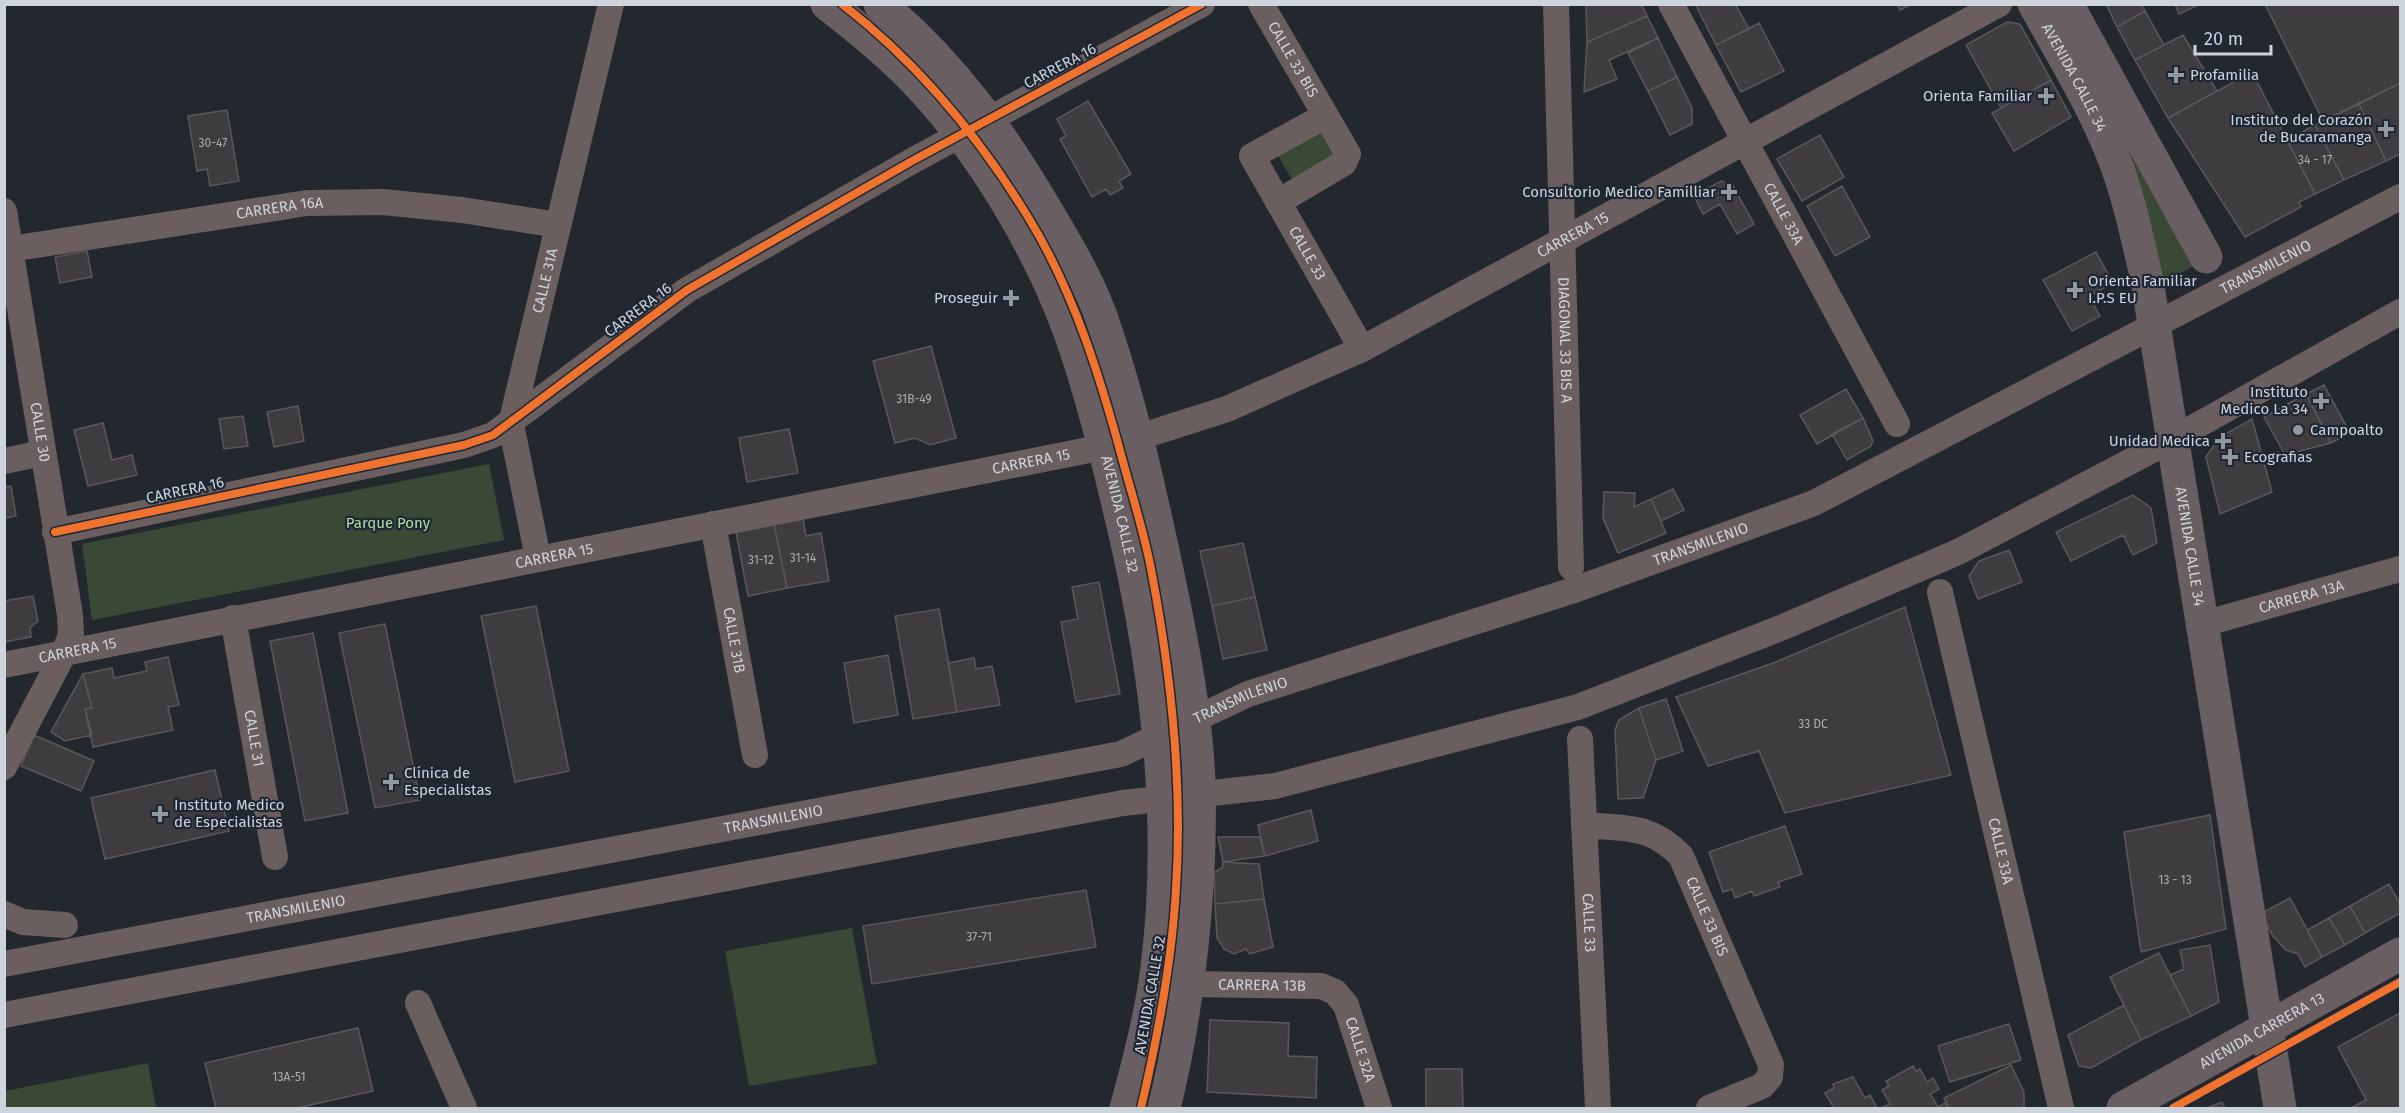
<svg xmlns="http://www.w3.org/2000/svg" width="2405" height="1113" font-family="'Fira Sans',sans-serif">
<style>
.green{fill:#394935}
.building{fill:#3e3c3e;stroke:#5b585b;stroke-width:1.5}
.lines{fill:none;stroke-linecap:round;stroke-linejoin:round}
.minor{stroke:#6a5e5f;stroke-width:26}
.major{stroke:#695e61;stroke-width:33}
.cycleway-casing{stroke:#1e2733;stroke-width:11}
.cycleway{stroke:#ef722f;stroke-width:8}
.poi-dot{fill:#92989f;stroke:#1e2733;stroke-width:2}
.labels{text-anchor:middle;stroke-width:4.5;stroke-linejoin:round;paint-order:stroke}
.number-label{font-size:12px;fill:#aaaeb4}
.street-label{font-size:15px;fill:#ced4dc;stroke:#1e2733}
.poi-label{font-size:15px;fill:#ced4dc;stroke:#1e2733;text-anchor:start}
.park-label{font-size:15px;fill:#b0dea0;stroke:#1e2733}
</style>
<rect width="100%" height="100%" fill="#23282e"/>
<path class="green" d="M2054,5L2196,265L2161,283Z
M1324,122L1344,156L1295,184L1275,151Z
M489,464L504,540L92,620L82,544Z
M852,928L877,1064L749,1086L725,951Z
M148,1063L156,1108H5V1091Z"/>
<path class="building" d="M1586,4H1641L1647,16L1587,42Z
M1695,4H1735L1749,29L1716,45Z
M1897,4H1912L1900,10Z
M2106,4H2141L2145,11L2117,27Z
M2175,4H2200L2179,14Z
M2265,4H2400V83L2323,121Z
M2145,11L2164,45L2135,60L2117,27Z
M1647,16L1658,38L1609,60L1617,79L1584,92L1587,42Z
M2007,22L2020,24L2051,80L2001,108L1966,45Z
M1759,23L1784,71L1741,92L1716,45Z
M2183,35L2217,91L2168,118L2135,60Z
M1658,38L1677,77L1648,91L1628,53Z
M2252,72L2315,194L2299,202L2301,207L2245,237L2168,118Z
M1677,77L1692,108V124L1670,135L1648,91Z
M2051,80L2071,117L2014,151L1992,113Z
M2400,83V154L2386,161L2359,104Z
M1088,101L1131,174L1119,181L1123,188L1110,195L1106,189L1092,197L1060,139L1066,136L1057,119Z
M2359,104L2386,161L2344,180L2315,125Z
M227,110L239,181L210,186L207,169L197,171L188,116Z
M2315,125L2344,180L2315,194L2287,140Z
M1820,135L1844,177L1802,201L1777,159Z
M1721,181L1733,186L1754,224L1737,234L1720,204L1703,214L1694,196Z
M1842,186L1870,237L1835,256L1807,206Z
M87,251L92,277L60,283L55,257Z
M2096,252L2113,283L2089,296L2100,316L2072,331L2043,280Z
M931,346L956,438L930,445L915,438L895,443L873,361Z
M2324,385L2350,433L2331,443L2306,394Z
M1846,389L1863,418L1817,444L1800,415Z
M2306,394L2331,443L2285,455L2264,417Z
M298,406L304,441L274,447L267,412Z
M243,416L248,446L224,449L219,419Z
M1863,418L1873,441L1871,446L1847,460L1832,434Z
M2252,419L2272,492L2220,514L2206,457L2220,437Z
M103,423L112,460L132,455L137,475L88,486L74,430Z
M789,429L798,473L747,482L739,438Z
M11,486L16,516L4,518V487Z
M1673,489L1684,510L1661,521L1651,499Z
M1604,492L1635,493L1634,507L1651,499L1666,533L1618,553L1603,518Z
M2133,495L2151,508L2157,543L2133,555L2123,535L2071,561L2056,532Z
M803,519L806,536L821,533L829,581L787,588L774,524Z
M774,524L787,588L748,596L736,532Z
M1243,543L1255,597L1212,606L1200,551Z
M2009,550L2022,582L1978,599L1969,576L1979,561Z
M1099,582L1120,694L1076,702L1061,622L1078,619L1072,587Z
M33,596L38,621L30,628L31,637L4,642V601Z
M1255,597L1267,650L1223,659L1212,606Z
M536,606L569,771L515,782L481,616Z
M1905,607L1951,775L1785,813L1759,751L1708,766L1676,697L1776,662Z
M939,609L957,712L913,719L895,616Z
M385,624L420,800L375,808L339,633Z
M313,633L348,813L305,821L270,641Z
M888,655L898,715L854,723L844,663Z
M168,657L179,705L168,707L173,730L93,747L85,709L92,708L83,674L112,668L114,678L147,671L145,662Z
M974,658L976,669L992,666L1000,705L957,712L948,663Z
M83,674L92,708L85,709L92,735L65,741L51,732Z
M1666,699L1683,751L1656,760L1639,708Z
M1639,708L1656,760L1643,798L1618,799L1615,730L1619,720Z
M34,735L94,761L81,791L21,766Z
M215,770L229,831L105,859L91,798Z
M1311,810L1318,841L1265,856L1258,825Z
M2210,815L2226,929L2141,952L2124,832Z
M1785,826L1802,874L1778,882L1780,887L1754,896L1752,891L1735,898L1732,889L1723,892L1709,852Z
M1218,837H1260L1265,856L1223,862Z
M1223,862L1259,864L1264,899L1215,904L1214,872L1222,868Z
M2389,884L2400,904V913L2365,933L2350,906Z
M1086,890L1096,947L872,984L863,926Z
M2290,898L2322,957L2305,967L2298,954L2286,950L2273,936L2260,914Z
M1264,899L1273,947L1250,954L1246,949L1234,954L1224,949L1217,938L1215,904Z
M2350,906L2365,933L2345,945L2329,918Z
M2329,918L2345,945L2322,957L2307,930Z
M2210,945L2219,1002L2191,1016L2170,975L2184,969L2180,950Z
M2159,953L2191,1016L2141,1040L2110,977Z
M2124,1005L2141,1040L2091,1068L2079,1066L2068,1035Z
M2400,1013V1108H2351L2366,1100L2338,1047Z
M1210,1020L1289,1023L1288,1056L1317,1057L1316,1098L1207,1092Z
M2009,1024L2021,1060L1950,1082L1938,1046Z
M358,1028L373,1091L297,1108H216L205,1063Z
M2011,1065L2024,1092V1108H1949L1944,1098Z
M1913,1066L1916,1071L1920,1069L1927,1082L1933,1078L1939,1089L1930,1094L1938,1107L1945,1103L1948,1108H1881L1890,1104L1882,1090L1889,1086L1886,1081Z
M1426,1069H1462L1463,1108H1426Z
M1853,1077L1865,1098L1870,1095L1877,1108H1834L1825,1093L1834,1088L1833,1084Z
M2222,1102L2225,1108H2207Z"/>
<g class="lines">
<g class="minor">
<path id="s1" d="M1261,4L1348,154L1344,163L1278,202"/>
<path id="s2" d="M1556,4L1571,567"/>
<path id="s3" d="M1671,4L1897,424"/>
<path id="s4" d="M1325,116L1252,156L1362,349"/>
<path id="s5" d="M4,211L70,615L71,634L65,651L4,767"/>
<path id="s6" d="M4,250L307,203L383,202L462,210L558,225"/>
<path id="s7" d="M1136,438L1227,409L1362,349L1999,4"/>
<path d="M4,461L43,453"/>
<path id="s8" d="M713,524L755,755"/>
<path d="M55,532L464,445L493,435L687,290L912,161L1202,4"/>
<path id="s9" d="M538,558L511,424L611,4"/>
<path id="s10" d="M1940,592L2061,1108"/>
<path id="s11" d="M233,618L275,857"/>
<path id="s12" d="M2203,624L2400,569"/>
<path id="s13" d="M4,665L1104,447"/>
<path id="s14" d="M1580,739L1598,1108"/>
<path id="s15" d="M1584,825C1626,829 1650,824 1681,856L1771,1065L1770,1077L1762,1086L1709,1108"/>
<path d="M4,914L23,922L65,925"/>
<path id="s16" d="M4,964L1121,754L1248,694L1574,590L1814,503L2400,197"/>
<path id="s17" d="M1187,984L1321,986L1335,992L1346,1005L1379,1108"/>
<path d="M418,1003L464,1108"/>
<path d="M4,1015L1123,803L1275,786L1578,707L1783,627L1958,552L2173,439L2400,312"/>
</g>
<g class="major">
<path id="s18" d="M827,4C860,30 894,57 922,88C983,154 1038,246 1069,330C1091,391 1106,454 1121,517C1156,663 1176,817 1157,967C1151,1015 1139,1062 1126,1108"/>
<path d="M880,4C952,64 1001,133 1048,213C1070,250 1093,289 1106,331C1130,402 1147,478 1163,551C1179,627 1196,704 1199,782C1202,886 1189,1007 1164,1108"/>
<path id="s19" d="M2034,4C2062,54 2092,103 2113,156C2129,196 2137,238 2147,280L2280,1108"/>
<path d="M2067,4L2206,257"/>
<path id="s20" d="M2123,1108L2400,954"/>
</g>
<g class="cycleway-casing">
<path id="cycleway" d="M842,4C918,63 978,135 1028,217C1073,290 1100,376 1122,458C1132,495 1144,532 1151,569C1171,673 1183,782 1176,888C1172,962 1158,1036 1141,1108
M55,532L464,445L493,435L687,290L912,161L1202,4
M2173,1108L2400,982"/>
</g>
<use href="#cycleway" class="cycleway"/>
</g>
<g class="poi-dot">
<path d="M2173 66h6v6h6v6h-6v6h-6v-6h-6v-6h6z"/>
<path d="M2043 87h6v6h6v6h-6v6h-6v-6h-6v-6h6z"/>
<path d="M2383 120h6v6h6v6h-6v6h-6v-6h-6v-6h6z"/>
<path d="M1726 183h6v6h6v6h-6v6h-6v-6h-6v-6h6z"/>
<path d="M2072 281h6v6h6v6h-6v6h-6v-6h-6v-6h6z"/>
<path d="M1008 289h6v6h6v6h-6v6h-6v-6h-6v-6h6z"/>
<path d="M2318 392h6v6h6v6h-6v6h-6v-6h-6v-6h6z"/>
<circle cx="2298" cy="430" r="6"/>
<path d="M2220 432h6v6h6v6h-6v6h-6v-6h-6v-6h6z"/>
<path d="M2227 448h6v6h6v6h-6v6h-6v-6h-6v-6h6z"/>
<path d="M388 773h6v6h6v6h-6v6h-6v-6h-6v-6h6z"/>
<path d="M157 805h6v6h6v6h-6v6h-6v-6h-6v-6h6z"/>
</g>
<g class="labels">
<g class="number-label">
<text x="213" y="147">30-47</text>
<text x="2315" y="164">34 - 17</text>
<text x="914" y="403">31B-49</text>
<text x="803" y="562">31-14</text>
<text x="761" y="564">31-12</text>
<text x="1813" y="728">33 DC</text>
<text x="2175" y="884">13 - 13</text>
<text x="979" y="941">37-71</text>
<text x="289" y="1081">13A-51</text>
</g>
<g class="street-label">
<text dy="5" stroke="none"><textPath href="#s1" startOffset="64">CALLE 33 BIS</textPath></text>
<text transform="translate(1060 66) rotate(-28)" y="5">CARRERA 16</text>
<text dy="5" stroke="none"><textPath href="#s19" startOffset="84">AVENIDA CALLE 34</textPath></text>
<text dy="5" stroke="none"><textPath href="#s6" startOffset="279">CARRERA 16A</textPath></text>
<text dy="5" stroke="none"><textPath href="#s3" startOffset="238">CALLE 33A</textPath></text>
<text dy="5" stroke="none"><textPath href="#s7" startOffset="483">CARRERA 15</textPath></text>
<text dy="5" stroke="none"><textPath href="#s4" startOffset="195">CALLE 33</textPath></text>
<text dy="5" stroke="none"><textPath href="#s16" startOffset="2384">TRANSMILENIO</textPath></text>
<text dy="5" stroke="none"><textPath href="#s9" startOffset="284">CALLE 31A</textPath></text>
<text transform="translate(638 310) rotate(-37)" y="5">CARRERA 16</text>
<text dy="5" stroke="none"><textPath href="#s2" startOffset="336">DIAGONAL 33 BIS A</textPath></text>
<text dy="5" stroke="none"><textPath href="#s5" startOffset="224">CALLE 30</textPath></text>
<text dy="5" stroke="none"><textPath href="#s13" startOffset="1047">CARRERA 15</textPath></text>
<text transform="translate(185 490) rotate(-12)" y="5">CARRERA 16</text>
<text dy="5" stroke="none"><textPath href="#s18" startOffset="603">AVENIDA CALLE 32</textPath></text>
<text dy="5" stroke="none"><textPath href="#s16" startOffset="1754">TRANSMILENIO</textPath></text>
<text dy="5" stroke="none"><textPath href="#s19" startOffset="570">AVENIDA CALLE 34</textPath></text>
<text dy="5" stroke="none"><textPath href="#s13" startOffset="561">CARRERA 15</textPath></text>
<text dy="5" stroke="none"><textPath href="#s12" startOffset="102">CARRERA 13A</textPath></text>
<text dy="5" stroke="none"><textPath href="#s8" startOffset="118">CALLE 31B</textPath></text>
<text dy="5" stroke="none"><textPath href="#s13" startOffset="75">CARRERA 15</textPath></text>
<text dy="5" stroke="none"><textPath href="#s16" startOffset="1268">TRANSMILENIO</textPath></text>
<text dy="5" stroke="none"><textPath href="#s11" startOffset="122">CALLE 31</textPath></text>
<text dy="5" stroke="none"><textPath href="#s16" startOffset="783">TRANSMILENIO</textPath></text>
<text dy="5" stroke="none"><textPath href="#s10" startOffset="266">CALLE 33A</textPath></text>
<text dy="5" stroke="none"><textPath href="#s16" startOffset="297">TRANSMILENIO</textPath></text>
<text dy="5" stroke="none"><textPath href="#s15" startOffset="171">CALLE 33 BIS</textPath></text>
<text dy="5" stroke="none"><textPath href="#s14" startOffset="184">CALLE 33</textPath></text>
<text dy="5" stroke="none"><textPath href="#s17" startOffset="75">CARRERA 13B</textPath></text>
<text transform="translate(1150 995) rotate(-80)" y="5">AVENIDA CALLE 32</text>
<text dy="5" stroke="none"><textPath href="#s20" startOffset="159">AVENIDA CARRERA 13</textPath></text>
<text dy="5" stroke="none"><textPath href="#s17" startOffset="213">CALLE 32A</textPath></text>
</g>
<g class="poi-label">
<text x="2190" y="80">Profamilia</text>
<text x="2032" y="101" text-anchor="end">Orienta Familiar</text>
<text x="2372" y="125" text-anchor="end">Instituto del Corazón<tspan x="2372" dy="17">de Bucaramanga</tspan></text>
<text x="1716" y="197" text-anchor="end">Consultorio Medico Familliar</text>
<text x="2088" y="286">Orienta Familiar<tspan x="2088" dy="17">I.P.S EU</tspan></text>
<text x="998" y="303" text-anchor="end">Proseguir</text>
<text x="2308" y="397" text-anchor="end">Instituto<tspan x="2308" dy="17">Medico La 34</tspan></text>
<text x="2310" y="435">Campoalto</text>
<text x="2210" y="446" text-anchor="end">Unidad Medica</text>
<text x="2244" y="462">Ecografias</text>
<text x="404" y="778">Clínica de<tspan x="404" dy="17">Especialistas</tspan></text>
<text x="174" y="810">Instituto Medico<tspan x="174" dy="17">de Especialistas</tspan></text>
</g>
<g class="park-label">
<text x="388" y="528">Parque Pony</text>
</g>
</g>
<rect width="2405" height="1113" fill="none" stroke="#ced4dc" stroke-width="12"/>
<path d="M2195 45v9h76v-9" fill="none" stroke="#ced4dc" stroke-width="3"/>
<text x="2204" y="45" font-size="18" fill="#ced4dc" stroke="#1e2733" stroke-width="4.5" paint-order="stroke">20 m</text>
</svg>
